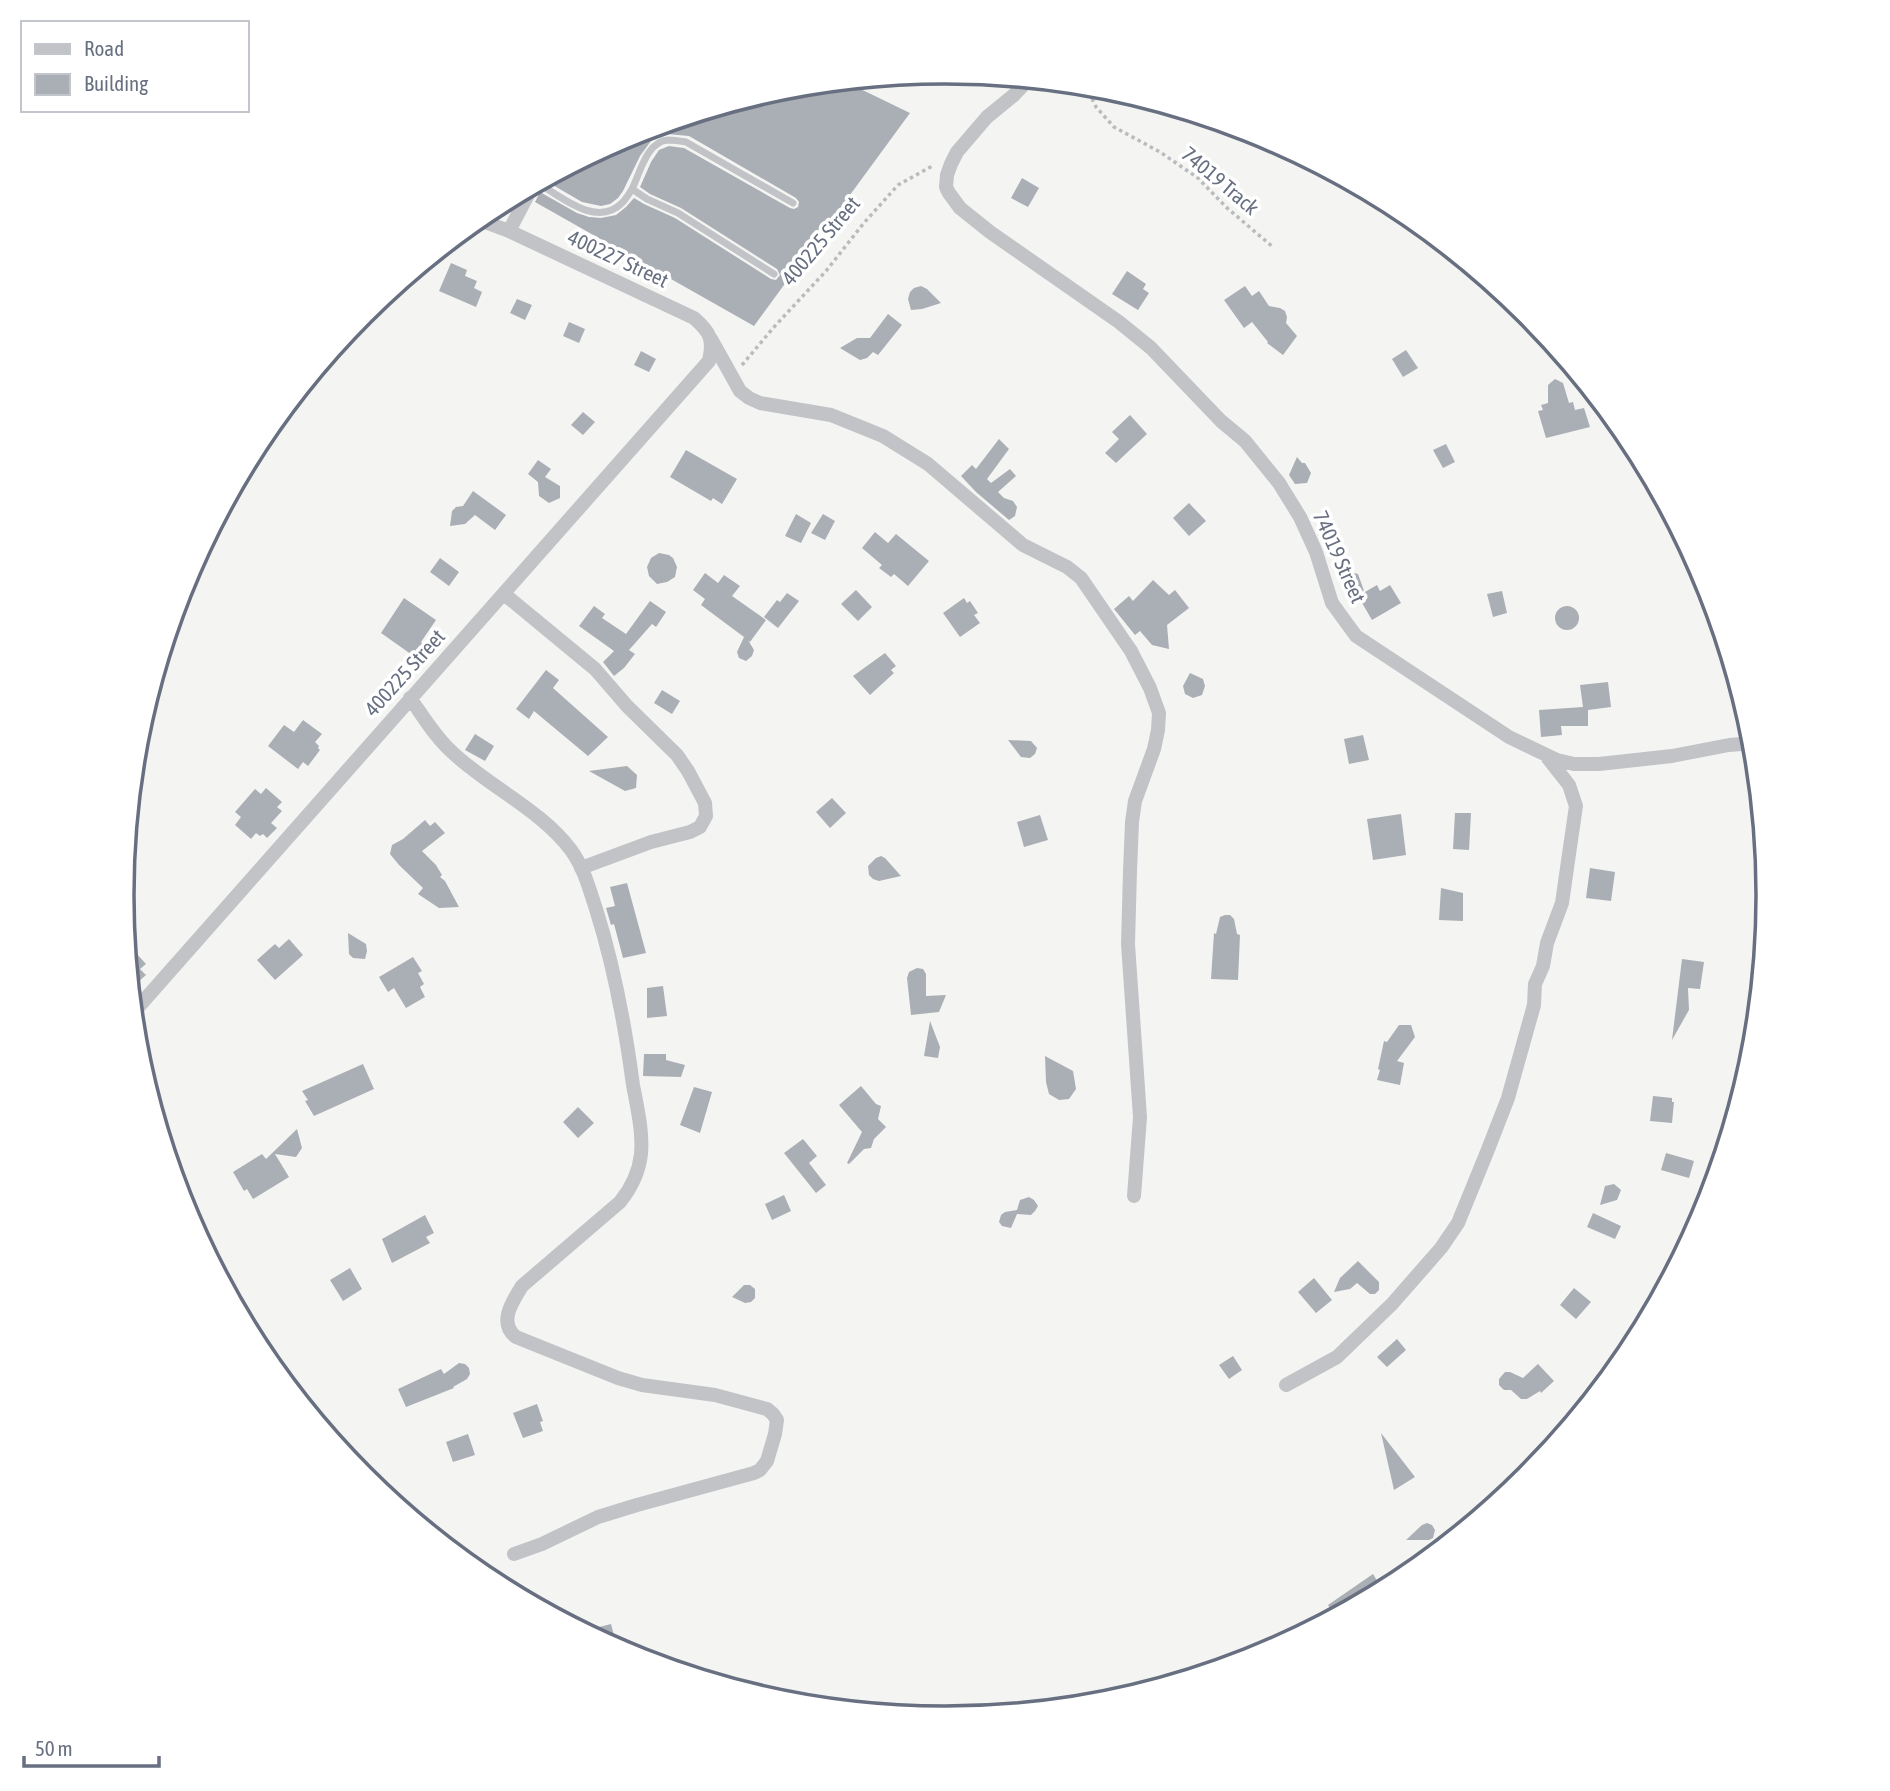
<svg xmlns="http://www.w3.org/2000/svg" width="1890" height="1791" font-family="'Asap Condensed',sans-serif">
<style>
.building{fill:#aaaeb5}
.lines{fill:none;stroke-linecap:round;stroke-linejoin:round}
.path{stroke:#babbbe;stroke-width:3.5;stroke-dasharray:3.5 3.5;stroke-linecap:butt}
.service{stroke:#c1c3c7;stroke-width:7}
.minor{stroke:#c1c3c7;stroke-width:14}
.labels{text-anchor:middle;stroke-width:7;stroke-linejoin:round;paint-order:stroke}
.street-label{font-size:21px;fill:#676f80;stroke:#fff}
.rim{fill:none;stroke:#676f80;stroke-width:3.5}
</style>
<rect width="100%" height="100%" fill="#f4f5f2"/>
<path class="building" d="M846,82L910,113L754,326L535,202L540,192L577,213L589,217L601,218L616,215L626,207L634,198L644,204L675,218L771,279L776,280L780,275L777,269L681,208L650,194L640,187L651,162L659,150L669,146L676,147L684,148L790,208L794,209L798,207L799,202L796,198L689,136L667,134L659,136L651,141L640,156L623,191L618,198L610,204L601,206L582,202L546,181L547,179L630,134L785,88Z
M1022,178L1039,188L1028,207L1011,198Z
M451,263L467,270L465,276L477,281L474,288L482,292L476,307L439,291Z
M1127,271L1146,284L1143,289L1149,293L1138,310L1112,294Z
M921,286L927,289L941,303L922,309L911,310L908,299L910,292L914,288Z
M1245,286L1252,296L1259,291L1269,306L1280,308L1285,311L1287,317L1286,323L1297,336L1283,355L1267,343L1268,342L1252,322L1244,328L1224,300Z
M517,299L532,305L525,320L510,313Z
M888,314L902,325L878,355L873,352L867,358L860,360L840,348L857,338H870Z
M569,322L585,329L579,343L563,336Z
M1406,350L1418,368L1403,377L1392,359Z
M641,351L656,359L649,372L634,365Z
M1555,379L1563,383L1569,403L1573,402L1575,410L1584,408L1590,427L1546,438L1538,411L1543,410L1541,405L1548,403V385Z
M583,412L595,422L583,435L571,425Z
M1130,415L1147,434L1116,463L1105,453L1119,439L1112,432Z
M999,439L1009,449L987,479L991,483L1010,469L1016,476L998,492L1004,498L1013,501L1017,507L1015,516L1009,520L976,492L961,476L972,465L976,469Z
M1446,444L1455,462L1443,468L1433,450Z
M686,450L737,479L722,504L713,498L711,501L670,477Z
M1297,457L1302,463H1305L1311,473L1307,483L1295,484L1289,475Z
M538,460L551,469L545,477L560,486V498L549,503L539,496L538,482L528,474Z
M473,491L506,515L495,530L475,515L465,524L450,526L452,511L456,507L463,506Z
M1189,503L1206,521L1189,536L1173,518Z
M796,514L811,523L801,543L785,536Z
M823,514L835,521L825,540L811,533Z
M875,532L888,543L896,534L929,561L908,586L894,574L891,577L879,568L882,565L862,548Z
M659,553L669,555L673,558L677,567L675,577L667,582L657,584L649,576L647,567L651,558Z
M440,558L459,572L449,586L430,572Z
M1347,571L1358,574L1364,591L1349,589L1344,586L1343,580Z
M705,573L718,583L724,575L740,586L732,596L766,620L750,642L748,640L754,650L752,656L746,661L739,658L737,652L744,637L701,605L705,599L693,590Z
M1153,580L1169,595L1175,590L1189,608L1167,625L1169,649L1152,645L1140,631L1135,635L1114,609L1129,596L1133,601Z
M1377,585L1380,591L1390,585L1401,603L1372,620L1358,596Z
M856,590L872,607L858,621L841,604Z
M1502,591L1507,613L1493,617L1487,594Z
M787,593L799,601L778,628L764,617L777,600L780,602Z
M404,598L436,620L421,642L434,651L425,664L381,633Z
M964,598L967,603L970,601L978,613L974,615L980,623L960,637L943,613Z
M650,601L666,612L656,627L652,624L629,650L635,654L624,668L614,676L603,662L614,651L579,626L594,606L605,614L602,618L626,634Z
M1555 618a12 12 0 1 1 24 0a12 12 0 1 1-24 0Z
M885,653L896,666L891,670L894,673L870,695L853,676Z
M546,670L559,680L553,688L608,737L588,756L534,711L529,719L516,709Z
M1190,673L1203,679L1205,686L1202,695L1193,698L1185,694L1183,686Z
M1608,682L1611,707L1588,710V726H1561L1562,735L1541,737L1539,710L1583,707L1580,685Z
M662,690L680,701L672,714L654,703Z
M303,720L322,734L315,742L319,746L318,748L320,750L308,766L303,762L298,769L268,746L284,725L294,732Z
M475,734L494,746L485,761L465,750Z
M1363,735L1369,760L1349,764L1344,739Z
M1008,740L1031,741L1037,748L1035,754L1030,758L1021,757Z
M627,766L637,775L636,788L625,791L589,771Z
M266,788L282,802L277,807L282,811L271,823L277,828L267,838L263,834L260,836L256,833L251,839L235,825L241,817L235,812L255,789L261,794Z
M832,798L846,813L830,828L816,812Z
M1455,813H1471L1469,850L1453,849Z
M1401,814L1406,855L1373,860L1367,819Z
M1040,815L1048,840L1024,847L1017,822Z
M425,820L430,826L435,822L445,833L422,851L436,865L442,875L440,877L445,881L459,907L439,908L418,894L423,888L399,865L390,854L392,845L403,839Z
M881,856L885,858L901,876L879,881L873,879L869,875L868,866L876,858Z
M1590,868L1615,872L1611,901L1586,898Z
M627,883L646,953L623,958L614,924L611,925L606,908L615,906L610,887Z
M1441,888L1463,893V921L1439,920Z
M1225,915H1230L1234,919L1237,934L1240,935L1238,980L1211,979L1214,933L1216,934L1220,917Z
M348,933L366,944L367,951L365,959L353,958L349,954Z
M289,939L303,955L275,980L257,960L275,944L279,948Z
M126,942L146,964L140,969L146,975L130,989Z
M413,957L422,971L418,973L424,984L420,987L425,997L406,1008L394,988L388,992L379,977Z
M1682,959L1704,962L1700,989L1688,988L1689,1010L1672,1040Z
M917,968L923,969L926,974V996L946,995L939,1012L911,1015L907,978L909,972Z
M663,986L667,1016L647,1018V988Z
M930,1021L940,1047L938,1058L924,1056Z
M1399,1025H1411L1415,1037L1397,1061L1404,1063L1400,1085L1377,1080L1380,1070L1378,1069L1384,1041L1387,1042Z
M644,1054H666V1060L685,1065L681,1077L643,1076Z
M1045,1056L1073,1071L1076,1089L1069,1099L1059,1100L1049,1094L1046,1082Z
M363,1064L374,1089L314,1116L305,1101L308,1100L302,1091Z
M861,1086L876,1104L881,1106L878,1119L886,1127L874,1139L871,1148L864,1149L849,1164L847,1163L862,1132L839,1105Z
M694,1087L712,1092L700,1133L680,1125Z
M1653,1096L1672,1098V1102H1674L1672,1123L1650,1121Z
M578,1107L594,1123L578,1138L563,1122Z
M297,1129L302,1148L296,1157L275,1154L289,1177L253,1199L247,1189L244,1191L233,1172L262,1154L266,1159Z
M803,1139L817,1156L809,1163L826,1185L816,1193L784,1153Z
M1666,1153L1694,1161L1689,1178L1661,1170Z
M1614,1184L1621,1190L1617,1200L1600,1205L1605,1186Z
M784,1195L791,1211L772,1220L765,1204Z
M1029,1197L1034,1200L1038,1206L1035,1211L1031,1215L1017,1214L1011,1228L1002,1226L999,1222L1001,1215L1005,1212L1017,1210L1020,1200Z
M1593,1213L1621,1226L1615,1239L1587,1227Z
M425,1215L434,1233L426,1237L430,1243L392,1263L382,1239Z
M1358,1261L1379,1282V1290L1375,1294H1370L1357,1283L1350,1289L1334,1292L1340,1278Z
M350,1268L362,1289L343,1301L330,1280Z
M1314,1278L1332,1300L1316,1313L1298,1292Z
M744,1285H750L755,1289V1298L751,1302L745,1303L732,1297Z
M1574,1288L1591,1302L1576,1319L1560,1305Z
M1397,1339L1406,1350L1387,1367L1377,1357Z
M1233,1356L1242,1370L1229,1379L1219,1365Z
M459,1363L465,1364L469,1368L470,1374L467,1379L453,1387L454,1388L406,1407L398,1389L441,1369L444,1374Z
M1538,1364L1554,1381L1541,1393L1540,1391L1527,1399H1521L1511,1390H1504L1499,1385V1379L1505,1372H1510L1523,1378Z
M537,1404L543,1421L540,1422L543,1431L523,1438L513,1413Z
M1381,1433L1415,1477L1394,1490Z
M468,1434L475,1455L453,1462L446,1442Z
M1427,1523L1432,1525L1435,1530L1433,1538L1429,1540H1406L1422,1525Z
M1373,1574L1382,1589L1335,1616L1328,1605Z
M611,1624L618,1650L597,1639L595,1628Z"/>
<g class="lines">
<path class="path" d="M1086,86L1096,107L1114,127L1160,152L1198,178L1226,207L1274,248
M742,365L774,327L826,271L863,224L898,185L934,165"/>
<path class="service" d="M538,183C561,197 597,228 622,203C626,199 629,194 632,189L647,199L678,213L774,274
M632,189C640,173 647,141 668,140C674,140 680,141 686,142L793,203"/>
<path class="minor" d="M1028,80L1014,95L987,117L957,152L951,164L947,175L946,187L949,193L960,208L990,232L1119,322L1151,348L1221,421L1245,441L1279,483L1300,517L1316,552L1332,603L1356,636L1509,737L1557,760L1574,764H1599L1672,756L1729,745L1754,743
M509,231L532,187
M711,339L740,391L749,398L760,403L831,415L883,436L928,464L1023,545L1067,567L1081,578L1131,651L1150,688L1159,713L1158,730L1154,749L1135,801L1132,822L1130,871L1128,944L1140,1117L1134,1196
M504,594L595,669L627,706L677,755L688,771L705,803L706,816L700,827L690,832L651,842L581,868
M410,698C423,716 435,737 452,752C489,787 540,809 571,850C584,868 589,888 596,909C614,966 625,1025 633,1085C637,1107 643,1131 641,1154C639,1173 632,1187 620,1202L522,1286C512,1302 498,1323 516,1337L618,1378L642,1385L715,1395L767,1409L773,1414L777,1420L775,1434L767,1461L760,1470L754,1473L637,1505L598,1517L542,1544L514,1554
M133,1013L709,361C714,339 710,332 694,318L509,231L477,219
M1286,1385L1337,1357L1392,1304L1441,1248L1458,1223L1487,1152L1508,1098L1534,1005L1535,984L1543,966L1547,943L1562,903L1568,861L1576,806L1569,785L1547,757"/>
</g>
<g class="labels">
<g class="street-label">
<text transform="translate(1220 181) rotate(40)" y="7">74019 Track</text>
<text transform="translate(821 241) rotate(-50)" y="7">400225 Street</text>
<text transform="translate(618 259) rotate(25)" y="7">400227 Street</text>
<text transform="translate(1339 557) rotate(66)" y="7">74019 Street</text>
<text transform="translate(405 673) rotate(-48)" y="7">400225 Street</text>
</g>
</g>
<path d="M0 0H1890V1791H0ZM134 895a811 811 0 1 1 1622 0a811 811 0 1 1-1622 0Z" fill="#fff" fill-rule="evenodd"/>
<path class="rim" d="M134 895a811 811 0 1 1 1622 0a811 811 0 1 1-1622 0Z"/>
<rect x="21" y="21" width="228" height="91" fill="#ffffff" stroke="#c2c5cc" stroke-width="2"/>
<rect x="35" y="44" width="35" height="10" fill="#c1c3c7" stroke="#c2c5cc" stroke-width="2"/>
<text x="84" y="56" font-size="21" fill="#676f80">Road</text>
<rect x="35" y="74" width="35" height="21" fill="#aaaeb5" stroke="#c2c5cc" stroke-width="2"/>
<text x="84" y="91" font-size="21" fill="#676f80">Building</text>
<path d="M24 1756v10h135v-10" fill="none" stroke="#676f80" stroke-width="3.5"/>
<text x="35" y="1756" font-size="21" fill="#676f80" stroke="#ffffff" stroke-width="5" paint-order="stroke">50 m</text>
</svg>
